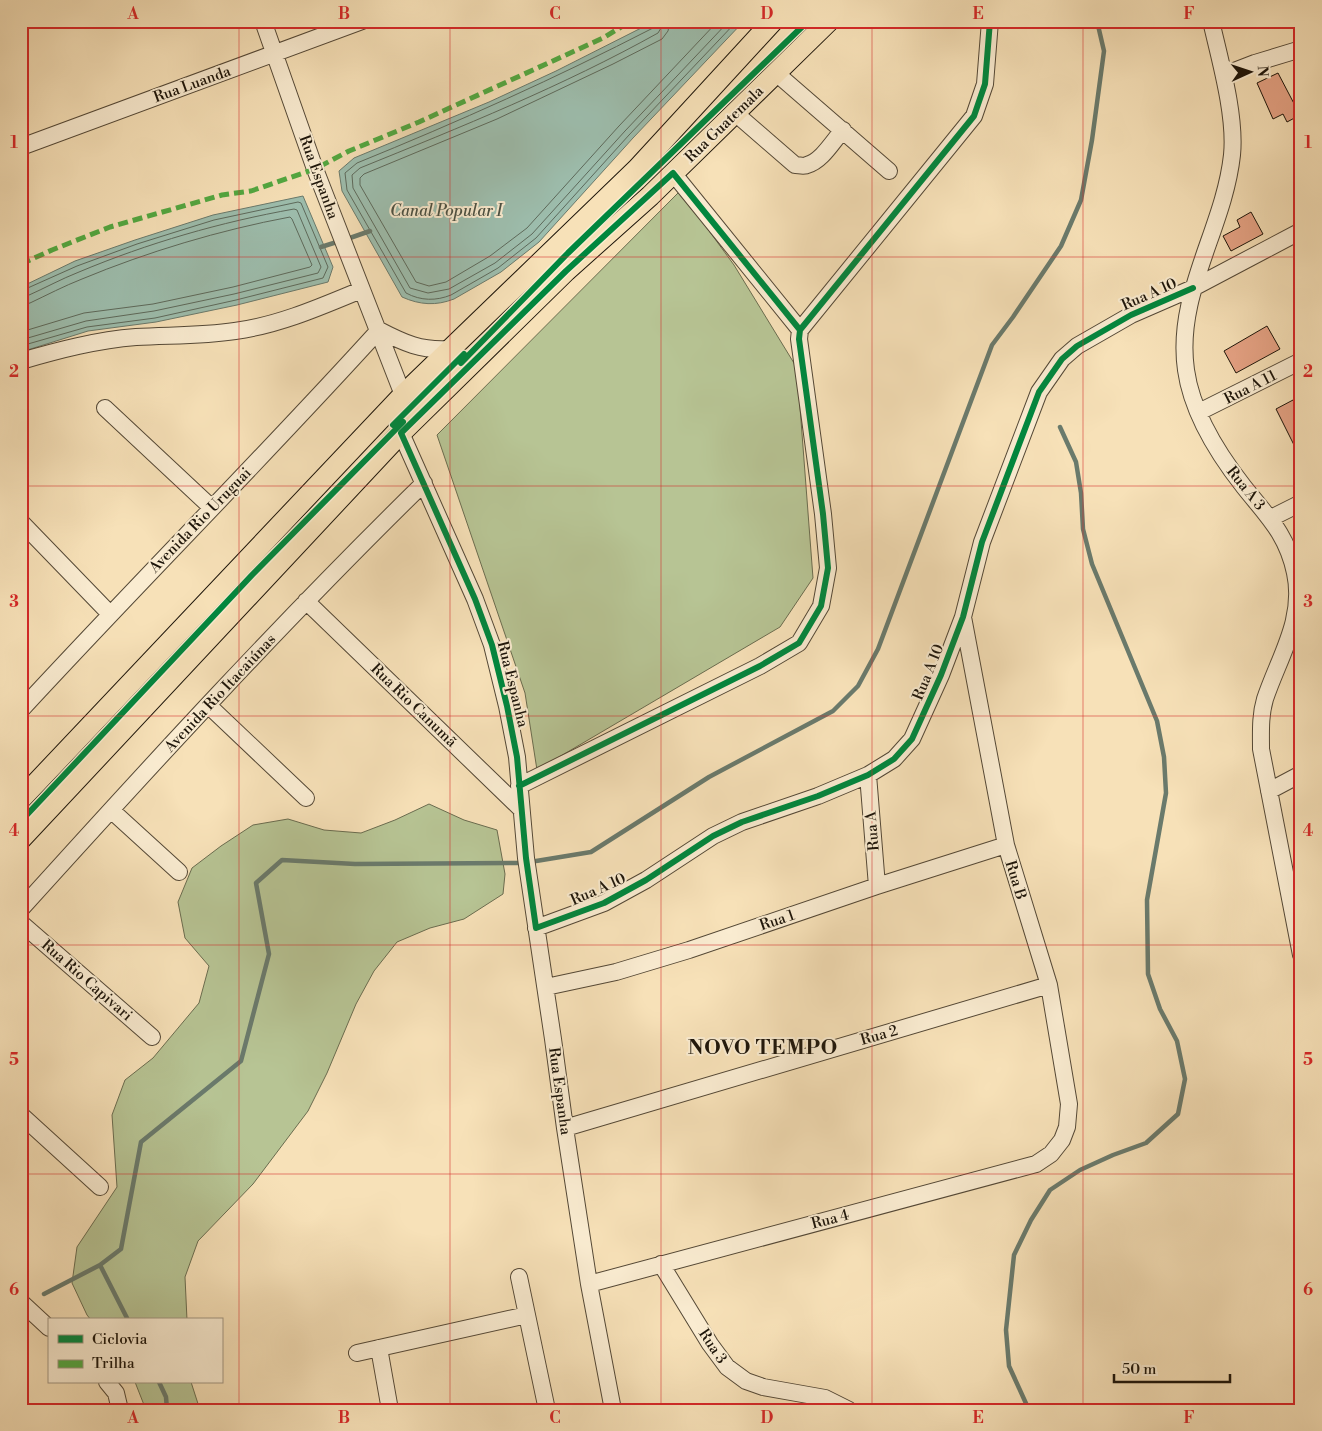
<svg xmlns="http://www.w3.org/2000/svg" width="1322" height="1431" font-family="'Libre Bodoni',serif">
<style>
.green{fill:#b7c494;stroke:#6a6c4f}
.water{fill:#9dbeae;stroke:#6a7a6c}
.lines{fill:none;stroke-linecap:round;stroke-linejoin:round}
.shore{stroke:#5d6a5c;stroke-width:1}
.stream{stroke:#6a7a6c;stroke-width:4.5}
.building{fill:#e6a385;stroke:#1d150a}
.minor-casing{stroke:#544836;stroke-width:18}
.major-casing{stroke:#1d150a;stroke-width:22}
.minor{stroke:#faecd1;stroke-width:16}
.major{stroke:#f7e1b8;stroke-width:20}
.quiet{stroke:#52a941;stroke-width:5;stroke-dasharray:10 5;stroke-linecap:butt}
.cycleway-casing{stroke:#faecd1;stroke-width:9}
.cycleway{stroke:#00873e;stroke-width:6}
.grid{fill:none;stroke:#d62828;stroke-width:1;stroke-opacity:0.55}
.labels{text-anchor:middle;stroke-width:4;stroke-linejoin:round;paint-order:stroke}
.street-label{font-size:15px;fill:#1d150a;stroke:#faecd1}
.water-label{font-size:16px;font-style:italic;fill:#4a5043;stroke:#faecd1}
.district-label{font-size:20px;font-weight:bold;letter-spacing:1px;fill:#1d150a;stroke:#faecd1}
.neatline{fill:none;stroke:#d62828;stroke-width:2}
.grid-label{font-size:16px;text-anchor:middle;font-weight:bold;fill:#d62828}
</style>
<rect width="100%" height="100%" fill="#f7e1b8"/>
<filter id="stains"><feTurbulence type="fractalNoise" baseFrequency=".004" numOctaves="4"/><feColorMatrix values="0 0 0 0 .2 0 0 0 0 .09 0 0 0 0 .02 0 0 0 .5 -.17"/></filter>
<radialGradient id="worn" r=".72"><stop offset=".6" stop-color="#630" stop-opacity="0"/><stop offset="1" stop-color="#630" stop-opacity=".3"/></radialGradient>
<path class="green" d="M680,191L734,265L797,368L813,578L780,627L537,770L525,693L437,435Z
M429,804L464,820L497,830L505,874L503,894L464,919L430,928L397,942L374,971L356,1004L327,1073L308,1111L253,1184L198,1241L185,1277L187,1320H91L87,1315L72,1283L77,1247L117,1187L112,1115L125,1080L153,1058L199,1003L209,966L185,938L178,902L192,868L221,846L253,825L288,819L324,830L361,833L395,820Z
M135,1382H191L200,1410H146Z"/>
<path class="water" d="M655,21H744L633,138L539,242L501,272L454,299C436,306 420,305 402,297L342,191L339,171L354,158L489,102L556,71Z
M303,196L333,267L328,282L237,305L156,322L88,331L21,352V287L75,261L135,240L213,215Z"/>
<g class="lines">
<path class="shore" d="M656,21L653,28C556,78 458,122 357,163L345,173L347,190L406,293C421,301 436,301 451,295L498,268L536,238L629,135L737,21
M663,21L661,28L658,33C563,86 461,127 360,168L352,175L353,188L410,288L428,293L449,289L495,263L532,234L625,131L729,21
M670,21L668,31L662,39L613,64L497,119L364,174L360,178V185L416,282L429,286L446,282L490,256L527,228L619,126L718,21
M21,291L77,266L137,244L214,220L298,202L301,203L328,267L323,278L236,300L155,318L87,327L21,346
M21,297L27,296C45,288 61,279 79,272C148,243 221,222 294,209L297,210L321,267L318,273L234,294L154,311L86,321L21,340
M21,305L30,303C47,295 64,286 82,279C147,252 220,230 290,217L292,219L312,265L310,267L233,287L153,304L84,313L21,332"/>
<path class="stream" d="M347,239L370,231
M321,247L340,241
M530,862L591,852L709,777L833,711L858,686L878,649L992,345L1013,317L1061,246L1081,200L1092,140L1104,51L1097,21
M100,1265L128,1320
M44,1294L100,1265L121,1249L141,1142L241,1061L269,954L256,883L282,860L355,864L523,863
M159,1382L166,1397L167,1410
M1029,1410L1009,1366L1006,1330L1014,1255L1031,1220L1050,1190L1080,1170L1113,1155L1146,1143L1178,1114L1185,1079L1177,1041L1160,1009L1148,974L1147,900L1166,793L1164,757L1157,721L1092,564L1083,529L1081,493L1076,462L1060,427"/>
</g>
<path class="building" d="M1278,73L1300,115L1287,122L1283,114L1273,119L1257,83Z
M1251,212L1263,234L1231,251L1223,236L1240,227L1237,220Z
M1267,326L1280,349L1236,373L1224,351Z
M1293,400L1301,416V459L1276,409Z"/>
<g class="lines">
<g class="minor-casing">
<path id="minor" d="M263,21L315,169L403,395
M1211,21C1220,60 1236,116 1232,155C1224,229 1175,294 1186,370C1192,413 1218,454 1244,487C1267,516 1287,534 1295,573C1305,619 1279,657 1265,699C1260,716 1261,732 1261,749L1301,955
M776,73L889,171
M1224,75L1255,63L1301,49
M735,113L795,165C799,165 804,167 807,165C822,161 833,141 843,130
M21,147L362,21
M673,173L800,330
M379,330C404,343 421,351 450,349
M21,361C59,350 97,340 136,337C169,335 202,336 235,331C279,325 320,307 361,290
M105,408L212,508
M1199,412L1301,361
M401,433L475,599L492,645L507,706L517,757L526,858L553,1039L565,1128L589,1284L613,1410
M1271,518L1301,503
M21,522L110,614
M306,601L521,809
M208,705L306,798
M21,710C139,582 262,459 379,330
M868,775L877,886
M519,786L760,666L799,643L821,606L828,568L823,514L799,339L800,330L974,116L985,84L990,21
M1269,791L1301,774
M111,810L179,872
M21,909C152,764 284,620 424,483
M21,923L152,1037
M536,928L604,903L646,880L713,836L742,822L818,796L868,775L894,759L912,739L941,675L963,617L982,542L1039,392L1062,359L1077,346L1131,315L1193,288L1301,231
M546,987L616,972L689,950L877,886L1006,845
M21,1115L100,1187
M565,1128L1049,985
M661,1264L710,1344L727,1367L746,1381L763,1387L825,1398L849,1410
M519,1277L547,1410
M589,1284L1036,1164L1051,1154L1062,1140L1067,1127L1069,1104L1049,985L1006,845L963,617
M21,1302L49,1328
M379,1348L390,1410
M357,1353L527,1315
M107,1382L116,1393L120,1410"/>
</g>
<g class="major-casing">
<path id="major" d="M21,799L403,395L637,169L773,21
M21,839L401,433L566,271L650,196L829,21"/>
</g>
<use href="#minor" class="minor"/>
<use href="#major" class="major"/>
<path class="quiet" d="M21,264L52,250L110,227L222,195L251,191L315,169L349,151L419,122L603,38L631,21"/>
<g class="cycleway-casing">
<path id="cycleway" d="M800,330L673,173L566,271L401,433L475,599L492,645L507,706L517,757L526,858L536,928L604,903L646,880L713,836L742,822L818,796L868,775L894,759L912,739L941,675L963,617L982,542L1039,392L1062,359L1077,346L1131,315L1193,288
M461,363L568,253L808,21
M393,425L464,354
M519,786L760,666L799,643L821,606L828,568L823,514L799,339L800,330L974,116L985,84L990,21
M21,821L252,575L403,422"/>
</g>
<use href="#cycleway" class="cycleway"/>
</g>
<path class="grid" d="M239,21V1410M450,21V1410M661,21V1410M872,21V1410M1083,21V1410M21,257H1301M21,486H1301M21,716H1301M21,945H1301M21,1174H1301"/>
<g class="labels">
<g class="street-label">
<text transform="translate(192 84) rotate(-20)" y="5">Rua Luanda</text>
<text transform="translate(724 124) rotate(-44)" y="5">Rua Guatemala</text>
<text transform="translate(319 177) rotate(70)" y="5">Rua Espanha</text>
<text transform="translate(1149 294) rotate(-24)" y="5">Rua A 10</text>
<text transform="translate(1250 387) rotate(-27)" y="5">Rua A 11</text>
<text transform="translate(1246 488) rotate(51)" y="5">Rua A 3</text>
<text transform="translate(200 520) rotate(-46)" y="5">Avenida Rio Uruguai</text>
<text transform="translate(928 672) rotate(-68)" y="5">Rua A 10</text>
<text transform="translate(513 684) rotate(76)" y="5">Rua Espanha</text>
<text transform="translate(220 693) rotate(-47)" y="5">Avenida Rio Itacaiúnas</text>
<text transform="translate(414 705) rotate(44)" y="5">Rua Rio Canumã</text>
<text transform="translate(872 831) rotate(-95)" y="5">Rua A</text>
<text transform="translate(1016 880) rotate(73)" y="5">Rua B</text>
<text transform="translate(598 889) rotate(-24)" y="5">Rua A 10</text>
<text transform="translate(777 920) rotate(-19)" y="5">Rua 1</text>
<text transform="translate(87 980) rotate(41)" y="5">Rua Rio Capivari</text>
<text transform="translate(879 1035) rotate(-16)" y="5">Rua 2</text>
<text transform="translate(560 1091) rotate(82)" y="5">Rua Espanha</text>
<text transform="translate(830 1219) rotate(-15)" y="5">Rua 4</text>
<text transform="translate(713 1346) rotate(56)" y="5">Rua 3</text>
</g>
<g class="water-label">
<text x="446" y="216">Canal Popular I</text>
</g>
<g class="district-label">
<text x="763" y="1054">NOVO TEMPO</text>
</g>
</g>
<rect width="1322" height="1431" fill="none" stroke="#f7e1b8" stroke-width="55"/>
<rect x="48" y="1318" width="175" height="65" fill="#faecd1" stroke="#a29681"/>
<rect x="58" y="1335" width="25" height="8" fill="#00873e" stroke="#a29681"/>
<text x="92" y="1344" font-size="15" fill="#1d150a">Ciclovia</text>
<rect x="58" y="1360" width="25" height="8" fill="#52a941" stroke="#a29681"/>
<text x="92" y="1368" font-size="15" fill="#1d150a">Trilha</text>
<g transform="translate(1250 72) rotate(87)" stroke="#faecd1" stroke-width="4" paint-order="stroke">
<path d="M0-4L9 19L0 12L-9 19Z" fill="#1d150a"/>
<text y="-8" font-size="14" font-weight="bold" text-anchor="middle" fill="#1d150a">N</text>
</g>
<path d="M1114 1374v8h116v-8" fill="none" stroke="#1d150a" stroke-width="2.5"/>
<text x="1122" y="1374" font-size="15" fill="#1d150a" stroke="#faecd1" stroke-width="4" paint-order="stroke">50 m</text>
<rect x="28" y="28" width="1266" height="1376" class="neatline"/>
<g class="grid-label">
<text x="133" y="19">A</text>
<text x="344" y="19">B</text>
<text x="555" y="19">C</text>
<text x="767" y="19">D</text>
<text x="978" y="19">E</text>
<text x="1189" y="19">F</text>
<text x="14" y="148">1</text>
<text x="1308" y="148">1</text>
<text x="14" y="377">2</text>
<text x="1308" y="377">2</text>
<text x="14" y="607">3</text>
<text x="1308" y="607">3</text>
<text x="14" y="836">4</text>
<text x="1308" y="836">4</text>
<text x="14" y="1065">5</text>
<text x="1308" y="1065">5</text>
<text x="14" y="1295">6</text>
<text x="1308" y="1295">6</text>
<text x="133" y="1423">A</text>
<text x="344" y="1423">B</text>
<text x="555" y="1423">C</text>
<text x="767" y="1423">D</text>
<text x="978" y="1423">E</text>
<text x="1189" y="1423">F</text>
</g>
<rect width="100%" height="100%" filter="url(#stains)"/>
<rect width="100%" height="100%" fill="url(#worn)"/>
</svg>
